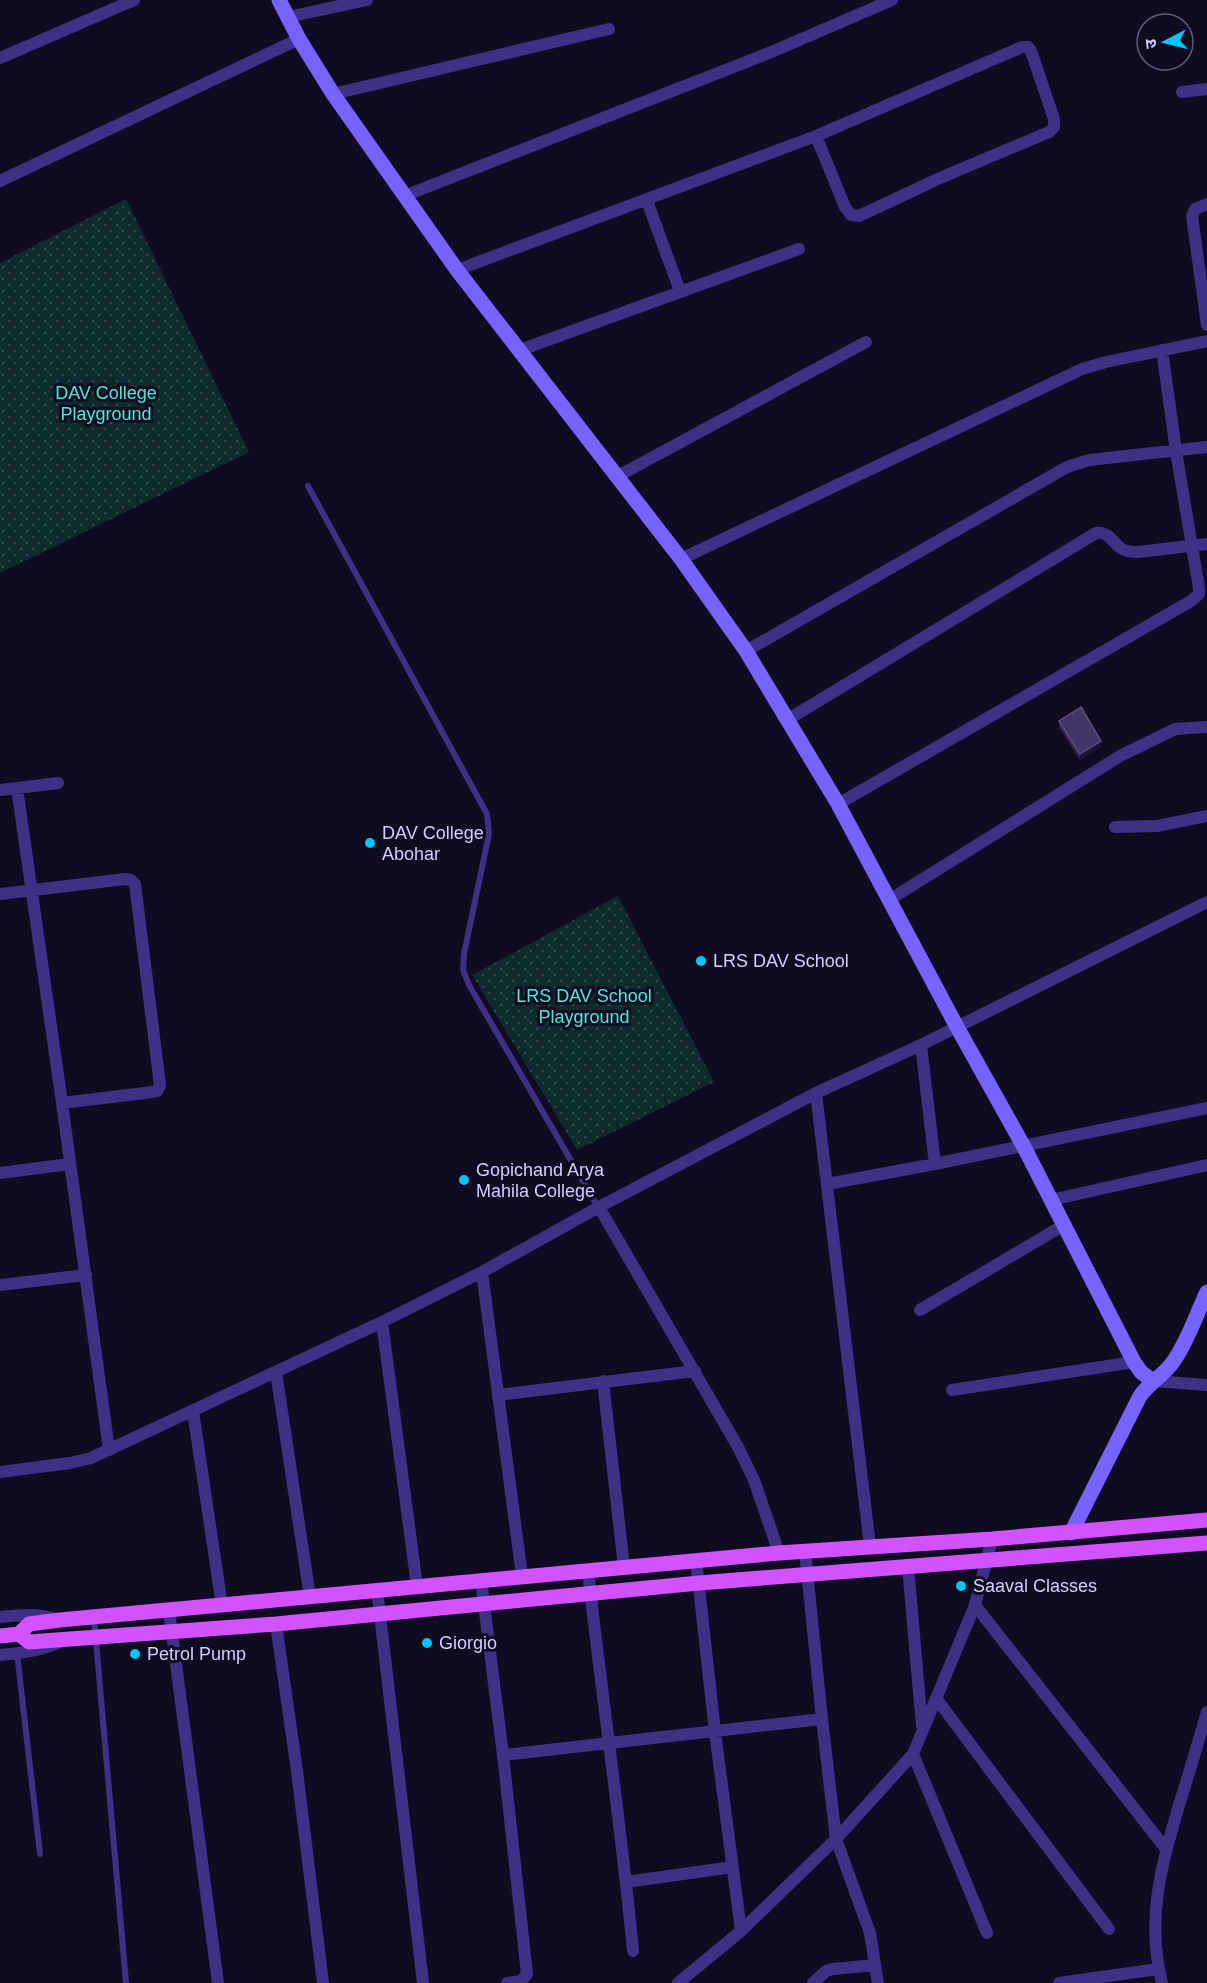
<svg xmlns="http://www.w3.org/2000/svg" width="1207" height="1983" font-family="Arial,'Noto Sans Devanagari',sans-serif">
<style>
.park{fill:url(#park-dots)}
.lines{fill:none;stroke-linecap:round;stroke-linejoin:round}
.lane{stroke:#3d3186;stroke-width:6}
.street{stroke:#3d3186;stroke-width:12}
.secondary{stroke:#7763ff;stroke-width:15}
.primary{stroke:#d053ff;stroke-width:15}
.wall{fill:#312252}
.shaded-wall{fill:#1c1137}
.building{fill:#423465;stroke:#5a4c7d;stroke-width:1.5}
.poi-dot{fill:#00c5f7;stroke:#110b22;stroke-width:2}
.labels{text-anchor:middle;stroke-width:6;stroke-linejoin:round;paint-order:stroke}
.park-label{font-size:18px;fill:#4dead3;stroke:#110b22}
.poi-label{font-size:18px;fill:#d7ccff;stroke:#110b22;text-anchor:start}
</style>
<defs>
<pattern id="park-dots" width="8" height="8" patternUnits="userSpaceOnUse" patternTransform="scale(1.5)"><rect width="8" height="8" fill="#0e2a2c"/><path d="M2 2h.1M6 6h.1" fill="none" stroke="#30484c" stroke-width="1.8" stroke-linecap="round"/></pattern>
</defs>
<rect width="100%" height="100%" fill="#110b22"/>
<path class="park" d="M126,199L249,452L0,573V263Z
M618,896L714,1082L577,1150L472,975Z"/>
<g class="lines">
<path class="lane" d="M308,486L487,814L489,834L464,954L463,970L469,985L598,1207
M94,1618L126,1983
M17,1653L40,1854"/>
<path class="street" d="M288,17L367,0
M0,58L134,0
M1182,92L1207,89
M333,94L609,29
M0,181L299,39
M404,196L769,53L892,0
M647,201L680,291
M1207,204L1195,209L1192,216L1207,325
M457,270L816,136L1022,47H1028L1031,51L1054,119V127L1049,132L940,178L859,216L851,215L845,207L816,136
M520,350L799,249
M618,476L866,342
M681,559L1082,369L1106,362L1207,341
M746,651L1067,467L1089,460L1207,447
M787,720L1096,533C1110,531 1112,543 1122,549C1128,552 1133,552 1138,552L1207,544
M17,788L62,1103L109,1450
M0,790L58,783
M838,804L1191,601L1199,594V588L1176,451L1162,350
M1115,827L1157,826L1207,816
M0,894L125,879L131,880L135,884L160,1085L157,1091L153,1092L62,1103
M889,900L1120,756L1175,729L1207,727
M921,1045L935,1164L1207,1108
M816,1093L870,1546
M0,1173L70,1164
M827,1184L935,1164
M1051,1200L1207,1165
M599,1207L738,1447L754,1480L779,1553
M482,1272L522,1576
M0,1285L86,1275
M920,1310L1064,1225
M382,1322L417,1586
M276,1372L310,1597
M603,1381L624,1567
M1153,1381L1207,1385
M952,1390L1134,1362
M498,1395L695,1371
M193,1411L222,1606
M0,1472L70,1463L91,1458L382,1322L482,1272L599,1207L816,1093L921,1045L1207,902
M805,1551L822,1719L836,1839L870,1933L878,1983
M696,1560L715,1732L741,1931
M908,1567L922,1726
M588,1571C602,1698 621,1824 633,1951
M481,1580L503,1755L527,1974L521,1981L507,1983
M377,1589L423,1983
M975,1605L1166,1849
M169,1611L218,1983
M0,1617C20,1615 37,1613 56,1619
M276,1624L297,1771L323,1983
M0,1655C21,1653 40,1651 60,1642
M936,1698L1109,1929
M913,1754L987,1933
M503,1755L822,1719
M626,1882L733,1867
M678,1983L741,1931L836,1839L913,1754L975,1605L992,1539
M813,1983L826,1971L833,1969L875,1965
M1059,1983L1158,1969
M1162,1983C1146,1918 1161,1868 1179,1805C1189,1774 1198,1743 1207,1712"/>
<path class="secondary" d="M279,0L299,39L333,94L457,270L681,559L746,651L838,804L957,1027L1024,1147L1134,1362L1141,1372L1153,1381
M1071,1533L1140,1396C1149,1383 1164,1375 1173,1362C1188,1341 1196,1315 1207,1292"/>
<path class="primary" d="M19,1634L29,1642L276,1624L699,1583L1207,1543
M0,1636L19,1634L29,1624L60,1620L779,1553L992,1539L1207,1520"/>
</g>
<path class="wall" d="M1059,721L1101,747L1080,760L1059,727Z"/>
<path class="shaded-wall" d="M1101,741V747L1080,760V754Z"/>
<path class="building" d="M1081,707L1101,741L1080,754L1059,721Z"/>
<g class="poi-dot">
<circle cx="370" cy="843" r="6"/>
<circle cx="701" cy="961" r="6"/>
<circle cx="464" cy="1180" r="6"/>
<circle cx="961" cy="1586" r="6"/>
<circle cx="427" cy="1643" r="6"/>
<circle cx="135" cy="1654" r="6"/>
</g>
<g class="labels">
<g class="park-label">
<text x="106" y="399">DAV College<tspan x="106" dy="21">Playground</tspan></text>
<text x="584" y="1002">LRS DAV School<tspan x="584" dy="21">Playground</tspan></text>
</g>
<g class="poi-label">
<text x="382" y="839">DAV College<tspan x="382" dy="21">Abohar</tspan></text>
<text x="713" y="967">LRS DAV School</text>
<text x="476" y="1176">Gopichand Arya<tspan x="476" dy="21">Mahila College</tspan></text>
<text x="973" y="1592">Saaval Classes</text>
<text x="439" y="1649">Giorgio</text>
<text x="147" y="1660">Petrol Pump</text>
</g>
</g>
<g transform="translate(1165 42) rotate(263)"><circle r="28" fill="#110b22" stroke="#60587a" stroke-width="1.5"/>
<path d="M0-4.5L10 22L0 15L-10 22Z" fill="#00c5f7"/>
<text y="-9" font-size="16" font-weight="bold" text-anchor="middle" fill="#d7ccff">उ</text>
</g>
</svg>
